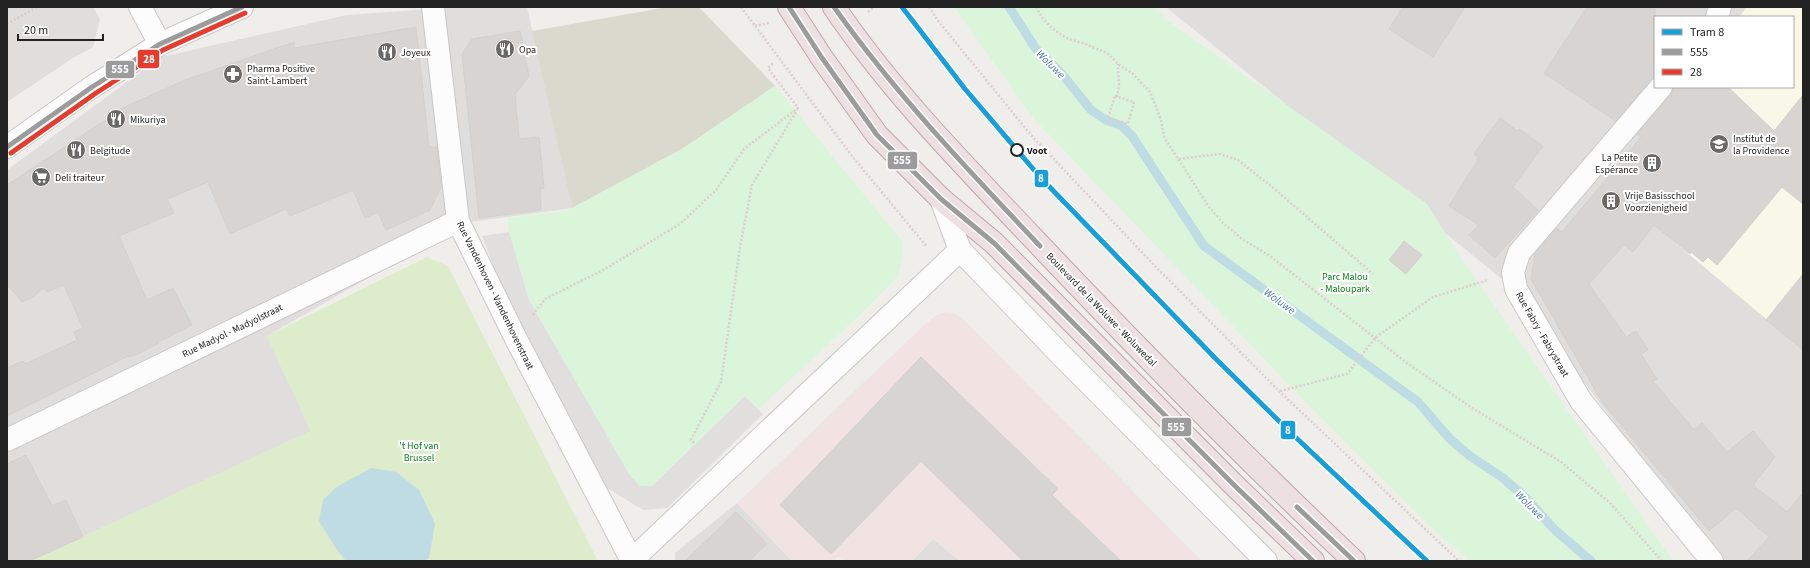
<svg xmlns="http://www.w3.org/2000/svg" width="1810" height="568" font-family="'Source Sans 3',sans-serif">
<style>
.residential{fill:#dfdedc;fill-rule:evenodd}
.commercial{fill:#f1e3e1}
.education{fill:#f8f7e8}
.construction{fill:#d9d9cd}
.grass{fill:#ddeccb}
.park{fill:#daf5da}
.parking{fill:#e0dfde}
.water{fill:#bfdbe3}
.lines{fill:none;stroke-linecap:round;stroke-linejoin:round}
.stream{stroke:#bfdbe3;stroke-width:9}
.building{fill:#d7d4d2;stroke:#d3d0cc}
.minor-casing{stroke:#c9c8c7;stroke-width:24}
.highway-casing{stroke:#c5a2ac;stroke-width:24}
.path{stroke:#dccecd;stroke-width:2.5;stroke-dasharray:2 2;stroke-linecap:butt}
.minor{stroke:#fdfcfc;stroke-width:22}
.highway{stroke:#ece0e2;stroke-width:22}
.bus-1-casing{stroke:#fff;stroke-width:8}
.bus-2-casing{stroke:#fff;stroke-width:8}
.bus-1{stroke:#9c9c9c;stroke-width:5}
.bus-2{stroke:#e43c2e;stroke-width:5}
.tram-1-casing{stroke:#fff;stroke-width:8}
.tram-1{stroke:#169fdb;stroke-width:5}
.stop-dot{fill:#fff;stroke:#222;stroke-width:2}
.labels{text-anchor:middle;stroke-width:4;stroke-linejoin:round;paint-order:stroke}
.poi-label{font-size:10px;fill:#222;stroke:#fff;text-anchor:start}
.stop-label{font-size:10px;font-weight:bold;fill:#222;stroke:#fff;text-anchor:start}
.park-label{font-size:10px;fill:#0c8416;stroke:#fff}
.street-label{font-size:10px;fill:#222;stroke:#fff}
.water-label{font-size:11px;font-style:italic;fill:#4a7aab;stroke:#fff}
.line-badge{stroke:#fff;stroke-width:1.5}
.badge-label{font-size:11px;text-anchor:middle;font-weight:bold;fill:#fff}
</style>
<rect width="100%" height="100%" fill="#f0eeeb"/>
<path class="residential" d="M7,7H93L100,19L93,47L73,58L7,102Z
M457,7H527L572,208L464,223L267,336L311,431L30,561H9L7,559V170L161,57L347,15Z
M1166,7H1803V561H1716L1518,292ZM1655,17H1793V87H1655Z
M737,503L792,561H675V553Z
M933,539L960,561H912Z"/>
<path class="commercial" d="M945,312L954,313L964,320L1202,561H960L933,539L912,561H844L838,557L834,561H792L737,503L921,328L935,316Z"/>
<path class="education" d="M1747,7H1803V350L1603,182L1683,87H1793V17H1739Z"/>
<path class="construction" d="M668,7H699L775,86L682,149L572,208L532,31Z"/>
<path class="grass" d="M427,257L448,266L598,561H30L311,431L267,336Z"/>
<path class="park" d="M954,7H1154L1168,21L1427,204L1461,258L1673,561H1469L1428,524L1317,414L1034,119Z
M775,86L902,241L903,254L898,276L865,310L759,409L745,396L652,486H640L629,474L529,299L509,232L507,218L567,211L682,149Z"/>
<path class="parking" d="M509,232L529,300L629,474L640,486H652L745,396L763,414L667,508L643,510L607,488L510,309L482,236Z"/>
<path class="water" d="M371,468L396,472L419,490L435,524L429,558L423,561H346L335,547L319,521L323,500L335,488Z"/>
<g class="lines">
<path class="stream" d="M1009,7L1036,49L1062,74L1091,110L1106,120L1122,126L1132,136L1204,246L1418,402L1450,439L1470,456L1503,478L1526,498L1555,530L1591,561"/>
</g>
<path class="building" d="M1403,7H1465L1433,57L1389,29Z
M1587,7H1655V76L1616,121L1544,73Z
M416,27L429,147H437L441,187L430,210L386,230L378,212L365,218L353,190L290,216L286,209L230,234L208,182L167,199L174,213L119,236L147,300L173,288L192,325L158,342L159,343L138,354L126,357L7,416V368L23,361L25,364L77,340L74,332L83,328L64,285L47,292L44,288L31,298L22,302L7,284V185L127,106L185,80L294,42V48Z
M520,31L529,76L515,94L519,139L539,137L544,188L540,189L541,210L479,218L462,54L472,39Z
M1673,87H1728L1774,131L1803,95V204L1782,187L1717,265L1708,257L1703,262L1691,252L1690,254L1654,225L1633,252L1624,245L1589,284L1626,337L1636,331L1648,350L1641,354L1657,379L1653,381L1694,430L1702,423L1727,452L1753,431L1775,457L1753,485L1787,512L1803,493V561H1747L1769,537L1736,508L1709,531L1602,402L1531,279L1535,254L1557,228L1562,232L1641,137L1637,134L1670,95Z
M1500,118L1517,131L1519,129L1543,146L1513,187L1538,210L1495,258L1469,235L1479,225L1449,206L1479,158L1474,154Z
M1404,241L1422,255L1406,274L1389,260Z
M1803,274V350L1766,320Z
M921,357L1058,489L1052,495L1121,561H1023L921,461L831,554L780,505Z
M26,455L52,506L66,500L83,537L29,561H7V464Z
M736,512L767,544L749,561H685Z"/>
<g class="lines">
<g class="minor-casing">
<path id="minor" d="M140,7L160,44
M433,7L458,221L515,337L632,561
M1717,17L1720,7
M1661,87L1519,253L1513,272L1516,289L1581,401L1712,561
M7,147L92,87L160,44L242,7
M941,199L960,250L1062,356L1266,561
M7,440L458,221
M632,560L960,250"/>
</g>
<g class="highway-casing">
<path id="highway" d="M789,7L822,58L877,135L941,199L994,243L1233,484L1313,561
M834,7C890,90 962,163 1031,236C1136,347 1243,456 1354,561"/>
</g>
<path class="path" d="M741,7L852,156L927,247
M929,7L939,22L1031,135L1154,265L1279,391L1459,561
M1036,7L1043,19L1053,29L1066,38L1085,44L1107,53L1118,64L1133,74L1150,92L1161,120L1164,137L1209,207L1223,223L1242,239L1270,256L1407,363L1469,406L1561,462L1610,503L1662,561
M868,12L874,7
M7,24L37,7
M755,26L769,23
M1115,96L1134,102L1128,124L1108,118Z
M1117,97L1119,85L1118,64
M1179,159L1220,154L1238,160L1271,186L1373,274
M533,315L545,299L603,270L680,224L716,190L744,149L798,108L768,68L774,62
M1280,391L1347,374L1376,337L1433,297L1488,280
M694,443L691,440L721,382L740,247L752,185L797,110"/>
<use href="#minor" class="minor"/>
<use href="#highway" class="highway"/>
<g class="bus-1-casing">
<path id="bus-1" d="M789,7L822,58L877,135L941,199L994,243L1233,484L1313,561
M834,7C895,93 967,169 1040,246
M7,147L92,87L160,44L242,7
M1297,507L1354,561"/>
</g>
<g class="bus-2-casing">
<path id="bus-2" d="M11,153L96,93L163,50L245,13"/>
</g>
<use href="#bus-1" class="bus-1"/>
<use href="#bus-2" class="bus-2"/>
<g class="tram-1-casing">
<path id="tram-1" d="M902,7L965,89L1040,177L1215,358L1290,432L1427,561"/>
</g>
<use href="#tram-1" class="tram-1"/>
</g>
<defs>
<g id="restaurant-disc" transform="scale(1)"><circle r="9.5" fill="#6a6968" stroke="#fff"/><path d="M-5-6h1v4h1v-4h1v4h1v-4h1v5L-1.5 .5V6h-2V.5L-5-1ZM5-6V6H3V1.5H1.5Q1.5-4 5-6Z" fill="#fff"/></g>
<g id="pharmacy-disc" transform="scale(1)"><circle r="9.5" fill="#6a6968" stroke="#fff"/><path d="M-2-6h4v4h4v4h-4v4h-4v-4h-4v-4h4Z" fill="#fff"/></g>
<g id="school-disc" transform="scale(1)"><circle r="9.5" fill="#6a6968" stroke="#fff"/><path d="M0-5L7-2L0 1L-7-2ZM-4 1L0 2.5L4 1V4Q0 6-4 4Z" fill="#fff"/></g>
<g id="building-disc" transform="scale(1)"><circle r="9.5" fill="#6a6968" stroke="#fff"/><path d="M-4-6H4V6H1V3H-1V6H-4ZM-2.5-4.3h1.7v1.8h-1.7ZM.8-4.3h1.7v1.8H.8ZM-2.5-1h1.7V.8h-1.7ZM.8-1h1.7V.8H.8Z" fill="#fff"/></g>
<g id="supermarket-disc" transform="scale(1)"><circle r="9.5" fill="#6a6968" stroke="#fff"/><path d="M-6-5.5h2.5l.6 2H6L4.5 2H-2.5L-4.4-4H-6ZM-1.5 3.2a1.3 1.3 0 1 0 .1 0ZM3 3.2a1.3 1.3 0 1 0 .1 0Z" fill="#fff"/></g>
</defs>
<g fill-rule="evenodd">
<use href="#restaurant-disc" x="505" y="49"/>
<use href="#restaurant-disc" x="387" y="52"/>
<use href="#pharmacy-disc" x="233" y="74"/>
<use href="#restaurant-disc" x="116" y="119"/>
<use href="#school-disc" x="1719" y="144"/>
<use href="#restaurant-disc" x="76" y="150"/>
<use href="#building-disc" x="1652" y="163"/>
<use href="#supermarket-disc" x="41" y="177"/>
<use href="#building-disc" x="1611" y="201"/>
</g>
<circle class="stop-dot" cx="1017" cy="150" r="6"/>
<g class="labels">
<g class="poi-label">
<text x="519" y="53">Opa</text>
<text x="401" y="56">Joyeux</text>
<text x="247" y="72">Pharma Positive<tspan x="247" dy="12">Saint-Lambert</tspan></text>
<text x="130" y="123">Mikuriya</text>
<text x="1733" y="142">Institut de<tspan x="1733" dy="12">la Providence</tspan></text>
<text x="90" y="154">Belgitude</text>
<text x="1638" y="161" text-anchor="end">La Petite<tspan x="1638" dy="12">Espérance</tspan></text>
<text x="55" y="181">Deli traiteur</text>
<text x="1625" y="199">Vrije Basisschool<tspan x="1625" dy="12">Voorzienigheid</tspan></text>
</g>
<g class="stop-label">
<text x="1027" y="154">Voot</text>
</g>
<g class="park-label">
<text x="1345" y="280">Parc Malou<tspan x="1345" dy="12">- Maloupark</tspan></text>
<text x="419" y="449">'t Hof van<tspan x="419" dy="12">Brussel</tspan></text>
</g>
<g class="street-label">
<text transform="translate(496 295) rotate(64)" y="4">Rue Vandenhoven - Vandenhovenstraat</text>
<text transform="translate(1102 309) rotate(46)" y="4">Boulevard de la Woluwe - Woluwedal</text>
<text transform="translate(232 330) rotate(-26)" y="4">Rue Madyol - Madyolstraat</text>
<text transform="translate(1543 334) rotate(60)" y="4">Rue Fabry - Fabrystraat</text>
</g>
<g class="water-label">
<text transform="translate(1051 64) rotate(45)" y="4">Woluwe</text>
<text transform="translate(1280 301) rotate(36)" y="4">Woluwe</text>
<text transform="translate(1530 505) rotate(45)" y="4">Woluwe</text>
</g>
</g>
<g class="line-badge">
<rect x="137" y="49" width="23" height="20" rx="4" fill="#e43c2e"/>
<rect x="105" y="60" width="30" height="19" rx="4" fill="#9c9c9c"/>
<rect x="887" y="151" width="31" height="19" rx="4" fill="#9c9c9c"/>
<rect x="1034" y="169" width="15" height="19" rx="4" fill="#169fdb"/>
<rect x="1161" y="417" width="31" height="20" rx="4" fill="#9c9c9c"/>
<rect x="1280" y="420" width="16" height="20" rx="4" fill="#169fdb"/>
</g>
<g class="badge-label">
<text x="149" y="63">28</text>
<text x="120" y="73">555</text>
<text x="902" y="164">555</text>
<text x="1041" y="182">8</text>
<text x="1176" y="431">555</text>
<text x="1288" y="434">8</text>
</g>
<rect width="1810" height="568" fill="none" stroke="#222222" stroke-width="16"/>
<rect x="1654" y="16" width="140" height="72" fill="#ffffff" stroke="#a7a7a7"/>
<rect x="1662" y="29" width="20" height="6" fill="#169fdb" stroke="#a7a7a7"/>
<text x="1690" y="36" font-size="12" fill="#222222">Tram 8</text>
<rect x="1662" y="49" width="20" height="6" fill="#9c9c9c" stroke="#a7a7a7"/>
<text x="1690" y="56" font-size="12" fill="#222222">555</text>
<rect x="1662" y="69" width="20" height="6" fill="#e43c2e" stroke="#a7a7a7"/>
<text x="1690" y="76" font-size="12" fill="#222222">28</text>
<path d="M18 34v6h85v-6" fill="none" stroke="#222222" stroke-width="2"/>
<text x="24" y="34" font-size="12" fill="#222222" stroke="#ffffff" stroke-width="3" paint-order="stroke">20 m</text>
</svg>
